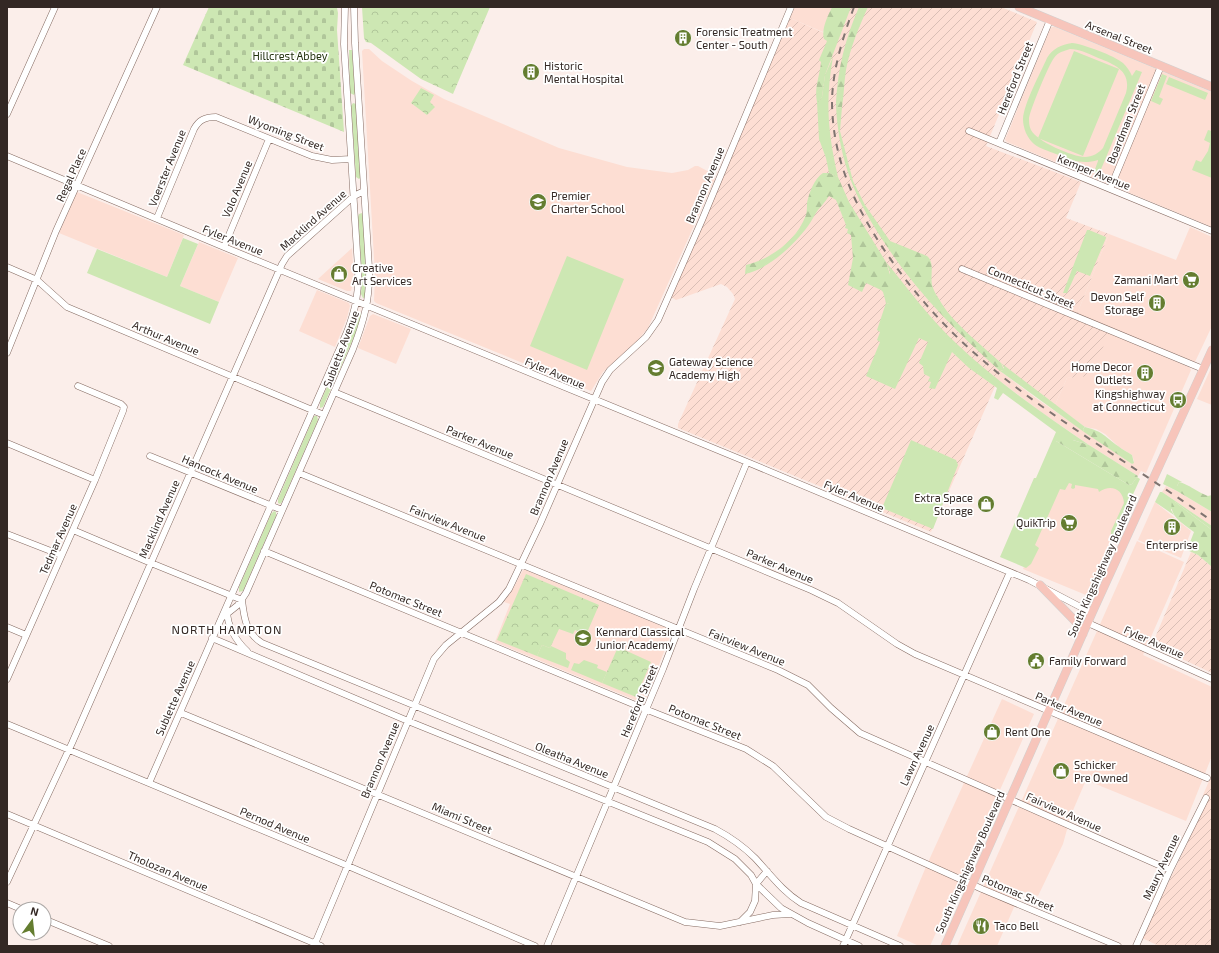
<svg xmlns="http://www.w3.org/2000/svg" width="1219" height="953" font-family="'Exo 2',sans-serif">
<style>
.built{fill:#fdded3}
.industrial{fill:url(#industrial-furrows)}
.green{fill:#cde7b3;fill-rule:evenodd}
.forest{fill:url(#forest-firs)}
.cemetery{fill:url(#cemetery-stones)}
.park{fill:url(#park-crowns)}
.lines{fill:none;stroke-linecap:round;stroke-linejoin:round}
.minor-casing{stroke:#856b62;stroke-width:7}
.major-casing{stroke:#d2d0cf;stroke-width:9}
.minor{stroke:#fff;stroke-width:6}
.major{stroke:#f7c5bb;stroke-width:8}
.rail{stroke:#7f7470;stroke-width:2;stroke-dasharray:7 7;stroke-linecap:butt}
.labels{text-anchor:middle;stroke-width:3.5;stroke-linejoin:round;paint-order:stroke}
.poi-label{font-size:11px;fill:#332824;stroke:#fff;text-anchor:start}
.street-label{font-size:11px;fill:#332824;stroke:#fff}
.park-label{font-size:11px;fill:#233210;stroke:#fff}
.neighbourhood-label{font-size:12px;letter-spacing:1px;fill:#332824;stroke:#fff}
</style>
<defs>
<pattern id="industrial-furrows" width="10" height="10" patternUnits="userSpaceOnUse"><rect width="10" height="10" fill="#fdded3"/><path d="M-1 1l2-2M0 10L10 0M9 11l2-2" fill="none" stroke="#d9beb5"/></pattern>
<pattern id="forest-firs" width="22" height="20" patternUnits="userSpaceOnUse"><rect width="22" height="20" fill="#cde7b3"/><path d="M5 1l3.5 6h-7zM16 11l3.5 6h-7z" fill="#b0c69a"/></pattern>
<pattern id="cemetery-stones" width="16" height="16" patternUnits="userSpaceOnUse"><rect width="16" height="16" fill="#cde7b3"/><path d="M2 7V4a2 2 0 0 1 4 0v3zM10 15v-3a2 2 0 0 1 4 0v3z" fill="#b0c69a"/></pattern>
<pattern id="park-crowns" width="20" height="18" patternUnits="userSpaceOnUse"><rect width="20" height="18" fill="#cde7b3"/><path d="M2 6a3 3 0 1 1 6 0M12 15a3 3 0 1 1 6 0" fill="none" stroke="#b0c69a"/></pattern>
</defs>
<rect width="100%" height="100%" fill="#fbeeea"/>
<path class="built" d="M795,7H832L823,32L790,18Z
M1052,27H1055L1212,92V227L1007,142L1005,140L1050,29Z
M364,49H369L382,61L412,81L444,99L559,148L627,167L672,173L688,170L695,166H698L715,175V179L648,328L637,341L603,372L591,391L376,303L374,301L375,275L362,51Z
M77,192L184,235L167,277L59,233Z
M1190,227L1212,237V326L1195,362L1077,314L1109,234L1176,260Z
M199,242L238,258L219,302L180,286Z
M352,248L354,279L351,291H347L318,279Z
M317,290L349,303L350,306L347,318L335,347L299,331Z
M373,314L411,329L396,364L358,348L370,316Z
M1108,333L1189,367L1191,370L1146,473L1141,471L1138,476L1089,445L1041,412L989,373L1000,371L1040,401L1132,464L1134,461L1132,455L1119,447L1105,434L1096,429L1085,427L1055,405L1067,378L1091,375Z
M1212,366V405L1197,399Z
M1068,467L1135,497L1090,595H1086L1023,569Z
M1166,486L1177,491L1212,512V526L1162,492Z
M1155,502L1191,531L1181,558L1138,540Z
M1137,541L1184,562L1143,655L1212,687V756L1186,821L1086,780L1071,815L1063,844L1038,896L1021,891L997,946H957Z
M523,570H526L669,629L671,634L646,698L643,701L640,702L495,642L510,604L504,602L513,589Z
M1002,699L1034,714L930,946H919L897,936L925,869Z"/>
<path class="industrial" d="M850,7H1001L1037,22L986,146L1081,182L1066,218L1109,234L1077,314L1111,328L1091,376L1067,378L1055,405L1004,366L931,532L678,428V424L735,299L733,294L727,287L721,284L676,300L671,297L790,18L838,39Z
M1191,552L1198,555L1212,567V673L1152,645Z
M1212,774V946H1159L1142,938L1209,798L1203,795Z"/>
<path class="green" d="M1072,43C1083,44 1115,56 1123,63C1127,67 1130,71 1132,76L1136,70L1142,72L1099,174L1094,172L1098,161V160C1082,165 1071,160 1056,154C1049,151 1040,149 1034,144C1027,138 1023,128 1023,119C1024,103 1040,74 1047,58C1053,48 1061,45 1072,43ZM1070,49C1079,49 1087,53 1096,57C1113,64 1132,70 1126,93L1103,148C1099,153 1092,157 1085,157C1073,157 1036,141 1031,130C1029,126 1029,122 1029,118C1030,110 1049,64 1054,58C1058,52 1064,51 1070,49Z
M349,50H352L355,93L354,95L350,93Z
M1074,51L1119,69L1083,156L1038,138Z
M833,57C825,101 828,134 838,177L829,173L826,158L819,139L817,102H819L822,97L825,75Z
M1162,74L1167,76L1159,97L1163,99L1160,105L1151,101Z
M1169,77L1208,93L1205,100L1166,84Z
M353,103L356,104L361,177L359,179L356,177L351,106Z
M836,106L839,108L842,107L840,131L853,181L865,205L890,241L886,243V245C855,199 839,162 836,106Z
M1208,130L1212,131V178L1192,170L1196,160L1201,162L1208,151L1210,143L1204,140Z
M362,213L363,215L367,275L365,298H363L361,294L362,274L358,217L359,214Z
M1087,230H1089L1106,237V238L1090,276L1077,271L1067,293H1063Z
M183,238L198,244L180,286L219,302L210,324L87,273L97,249L167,277Z
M567,256L624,279L587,370L530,346Z
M886,262C909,290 931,320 958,345C998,383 1044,414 1089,445L1073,440L1056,441L1129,485L1132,484L1137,477L1140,479L1114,536L1111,534V531L1124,503C1123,488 1110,484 1099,492L1098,489L1075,485V488L1073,489L1071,488L1072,484L1069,483L1065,490L1060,489L1035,545L1039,548L1031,564L1026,568L1000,557L1034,478H1036L1056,432L1003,393L998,400L994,398L997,388L969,368L952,352L935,389L929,388L931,382L928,381L930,377L924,374L923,366L919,363L928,342L919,338L895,389L866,376L880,342L877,340L880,332L877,330L886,303L889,304L890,272Z
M357,313H361L362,314L358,328L323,407L320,408V403L352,330Z
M1001,363L1085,427L1083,429L1084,432L1000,371H1002L1004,367Z
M314,416H317L318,420L282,502L280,504L278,503V499Z
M911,440L956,460L958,465L933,529L882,508Z
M1167,474L1182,482H1179L1177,486V491L1163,484Z
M1160,492H1162L1212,526V530L1175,502L1171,510L1174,515L1155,502Z
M274,511L276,512V516L243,591L239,592V587L271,514Z
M542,645L550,648L551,646L566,653V659L570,662L568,668L537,656Z
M584,660L598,665L597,668L607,672L602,683L571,670L574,663L579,664Z"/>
<path class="forest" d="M832,7H851L825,75L822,97L819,102H817C814,88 820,75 821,62L819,60L827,41L824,39C821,29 828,16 832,7Z
M859,7H868C859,27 850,48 846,70C844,82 844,95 842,107L839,108L836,106V102C838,68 845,39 859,7Z
M823,173H829L838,177L849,202L886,262L892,281L891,302L889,304L886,303L883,292L881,290L866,283L862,292L848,285L853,258L851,235L847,233L848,229L845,228L846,225L836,200L829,196C826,201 822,205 818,210C814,215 812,221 808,226C793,246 770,268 745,274L746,265C771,259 797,240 806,215C807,211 807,207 807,203C809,193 814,179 823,173Z
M887,241H890L927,256C935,263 930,274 932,285C933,289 936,295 939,299C951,322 982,345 1001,363L1004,370L1000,371C958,333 917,293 886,245L885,243Z
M1085,427C1104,432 1104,436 1118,446C1123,450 1128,452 1132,455L1134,463L1132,464L1084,432L1083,429Z
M1063,437L1089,445L1138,476L1132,484L1129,485L1056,441L1055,439L1056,438Z
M1179,482C1186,483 1199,493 1208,496L1212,495V512L1177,491V486Z
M1172,502H1175L1212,530V567L1198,555L1187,550L1194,532C1185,525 1168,516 1172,502Z"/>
<path class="cemetery" d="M209,7H334L337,8L338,13L337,30L344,132L183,65Z"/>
<path class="park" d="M362,7H490L453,94L421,79L371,43L366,42L364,38Z
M421,88L434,95L430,102L435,107L427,115L411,103Z
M526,574L599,605L586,635L575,630L573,634L559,629L550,648L542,645L537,656L497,640Z
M618,647L651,662L636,697L602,683Z"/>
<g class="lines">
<g class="minor-casing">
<path id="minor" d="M7,114L55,7
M969,131L1212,231
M999,143L1050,20
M7,156L224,247L747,462L1029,580L1092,613
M1110,189L1161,66
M157,218L194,129C199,120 205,117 216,117L312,156L332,160L351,159
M224,247L269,139
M7,267L37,280L67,307L324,415
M962,269L1203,369
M7,353L56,231L157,7
M334,392L811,590L838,603L897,644L915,654L1207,778
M7,443L95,480
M150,456L282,510
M299,473L778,670L808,685L831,708L860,733L1170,870
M73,530L151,563L242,600C244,618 246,633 262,643L715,829C730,837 743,846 755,858C770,874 782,891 801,903L900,946
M7,534L61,555
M264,551L645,709L746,749L773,766L826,817L849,829L982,889L1118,946
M227,610C227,626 236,641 247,651
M223,617L238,605L246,593L353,349C364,321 370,299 369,268L355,43L354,7
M1088,623L1212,679
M7,627L26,635
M212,638L408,721L708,842L735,859L751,875L756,884L781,908L808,923L859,946
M7,679L95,480L123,411L124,407L121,404L78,386
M181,713L685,922L720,926L773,915L790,914
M7,724L341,863L535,946
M149,783L347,332C356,308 359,293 358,268L344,44L345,7
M7,814L321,946
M7,882L72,743L282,264L287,256L354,196L364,191
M7,903L21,909
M44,919L109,946
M740,922L750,912L755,901L756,884L767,871
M314,946L434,659L446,645L499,602L509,589L540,524L602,382L610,370L646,337L658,320L702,220L791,7
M547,946L663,669L694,589L747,462
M843,946L1010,572
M1136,946L1170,870L1206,798"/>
</g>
<g class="major-casing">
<path id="major" d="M1019,7L1212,87
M1040,585L1079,625L1083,634
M945,946L1092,613L1212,350"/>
</g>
<use href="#minor" class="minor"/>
<use href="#major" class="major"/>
<path class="rail" d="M854,7C843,37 833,68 832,100C832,154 851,198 879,242C908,287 945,329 986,363C1023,395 1063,421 1103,448C1140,472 1176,496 1212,521"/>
</g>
<defs>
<g id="building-disc" transform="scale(0.9)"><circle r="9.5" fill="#647d30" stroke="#fff"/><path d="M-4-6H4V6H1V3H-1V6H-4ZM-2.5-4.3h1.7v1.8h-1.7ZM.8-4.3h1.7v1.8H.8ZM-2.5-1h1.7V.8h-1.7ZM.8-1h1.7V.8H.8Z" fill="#fff"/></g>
<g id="school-disc" transform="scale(0.9)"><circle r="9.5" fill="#647d30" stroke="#fff"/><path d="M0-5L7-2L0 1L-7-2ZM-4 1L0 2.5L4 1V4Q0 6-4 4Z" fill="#fff"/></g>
<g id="shop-disc" transform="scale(0.9)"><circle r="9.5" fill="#647d30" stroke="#fff"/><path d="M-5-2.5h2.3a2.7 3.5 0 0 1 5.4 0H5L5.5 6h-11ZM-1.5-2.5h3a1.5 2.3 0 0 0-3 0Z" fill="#fff"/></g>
<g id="supermarket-disc" transform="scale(0.9)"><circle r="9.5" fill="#647d30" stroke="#fff"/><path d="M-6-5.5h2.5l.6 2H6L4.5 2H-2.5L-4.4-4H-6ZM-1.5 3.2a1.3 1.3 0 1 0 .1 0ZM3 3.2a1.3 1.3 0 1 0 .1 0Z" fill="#fff"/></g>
<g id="bus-disc" transform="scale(0.9)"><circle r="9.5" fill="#647d30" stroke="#fff"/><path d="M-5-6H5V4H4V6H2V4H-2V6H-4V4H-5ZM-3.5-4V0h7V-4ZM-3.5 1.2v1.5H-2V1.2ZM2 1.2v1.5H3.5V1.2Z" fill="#fff"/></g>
<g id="civic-disc" transform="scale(0.9)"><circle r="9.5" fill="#647d30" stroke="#fff"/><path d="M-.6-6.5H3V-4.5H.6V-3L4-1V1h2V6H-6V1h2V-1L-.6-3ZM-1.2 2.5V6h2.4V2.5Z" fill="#fff"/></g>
<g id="restaurant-disc" transform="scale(0.9)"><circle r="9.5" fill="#647d30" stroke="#fff"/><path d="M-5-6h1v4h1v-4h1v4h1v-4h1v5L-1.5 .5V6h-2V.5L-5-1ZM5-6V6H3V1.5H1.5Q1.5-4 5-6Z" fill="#fff"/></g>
</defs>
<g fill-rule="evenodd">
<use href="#building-disc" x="683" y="38"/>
<use href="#building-disc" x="531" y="72"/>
<use href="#school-disc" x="538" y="202"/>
<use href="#shop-disc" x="339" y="274"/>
<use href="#supermarket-disc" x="1191" y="280"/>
<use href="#building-disc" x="1157" y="303"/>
<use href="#school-disc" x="656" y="368"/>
<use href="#building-disc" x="1145" y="373"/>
<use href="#bus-disc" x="1178" y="400"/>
<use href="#shop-disc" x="986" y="504"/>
<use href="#supermarket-disc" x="1069" y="523"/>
<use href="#building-disc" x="1172" y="527"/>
<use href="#school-disc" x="583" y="638"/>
<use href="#civic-disc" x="1036" y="661"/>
<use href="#shop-disc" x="992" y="732"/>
<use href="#shop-disc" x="1061" y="771"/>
<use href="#restaurant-disc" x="981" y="926"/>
</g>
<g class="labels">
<g class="poi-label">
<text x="696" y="36">Forensic Treatment<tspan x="696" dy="13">Center - South</tspan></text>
<text x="544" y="70">Historic<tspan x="544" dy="13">Mental Hospital</tspan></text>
<text x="551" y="200">Premier<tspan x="551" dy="13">Charter School</tspan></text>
<text x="352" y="272">Creative<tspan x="352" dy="13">Art Services</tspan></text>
<text x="1178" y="284" text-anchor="end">Zamani Mart</text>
<text x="1144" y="301" text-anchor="end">Devon Self<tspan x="1144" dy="13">Storage</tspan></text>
<text x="669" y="366">Gateway Science<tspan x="669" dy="13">Academy High</tspan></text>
<text x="1132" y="371" text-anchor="end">Home Decor<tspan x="1132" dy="13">Outlets</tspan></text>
<text x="1165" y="398" text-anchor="end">Kingshighway<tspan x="1165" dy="13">at Connecticut</tspan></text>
<text x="973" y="502" text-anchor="end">Extra Space<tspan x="973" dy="13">Storage</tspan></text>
<text x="1056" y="527" text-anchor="end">QuikTrip</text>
<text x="1172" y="549" text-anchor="middle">Enterprise</text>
<text x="596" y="636">Kennard Classical<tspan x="596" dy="13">Junior Academy</tspan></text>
<text x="1049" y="665">Family Forward</text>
<text x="1005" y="736">Rent One</text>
<text x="1074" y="769">Schicker<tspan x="1074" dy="13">Pre Owned</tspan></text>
<text x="994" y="930">Taco Bell</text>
</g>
<g class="street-label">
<text transform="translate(1119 37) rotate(22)" y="4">Arsenal Street</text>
<text transform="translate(1015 78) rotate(-68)" y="4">Hereford Street</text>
<text transform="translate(1126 124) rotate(-68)" y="4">Boardman Street</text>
<text transform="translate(286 133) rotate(21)" y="4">Wyoming Street</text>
<text transform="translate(167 168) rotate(-68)" y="4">Voerster Avenue</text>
<text transform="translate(1094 172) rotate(22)" y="4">Kemper Avenue</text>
<text transform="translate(71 175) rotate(-66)" y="4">Regal Place</text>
<text transform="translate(705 185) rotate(-67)" y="4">Brannon Avenue</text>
<text transform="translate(237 189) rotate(-67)" y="4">Volo Avenue</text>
<text transform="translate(313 220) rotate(-42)" y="4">Macklind Avenue</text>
<text transform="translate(233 240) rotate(22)" y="4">Fyler Avenue</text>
<text transform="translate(1031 287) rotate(23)" y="4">Connecticut Street</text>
<text transform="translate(166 338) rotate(23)" y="4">Arthur Avenue</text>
<text transform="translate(341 349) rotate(-69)" y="4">Sublette Avenue</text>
<text transform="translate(555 373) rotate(23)" y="4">Fyler Avenue</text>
<text transform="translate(480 442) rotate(22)" y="4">Parker Avenue</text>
<text transform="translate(220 474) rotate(23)" y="4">Hancock Avenue</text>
<text transform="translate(549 477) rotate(-67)" y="4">Brannon Avenue</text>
<text transform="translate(854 496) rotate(23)" y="4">Fyler Avenue</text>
<text transform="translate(159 519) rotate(-66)" y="4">Macklind Avenue</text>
<text transform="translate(448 523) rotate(22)" y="4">Fairview Avenue</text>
<text transform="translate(58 539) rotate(-66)" y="4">Tedmar Avenue</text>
<text transform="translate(780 566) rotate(23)" y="4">Parker Avenue</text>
<text transform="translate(1102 566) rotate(-66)" y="4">South Kingshighway Boulevard</text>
<text transform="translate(406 599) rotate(22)" y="4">Potomac Street</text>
<text transform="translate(1154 642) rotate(24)" y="4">Fyler Avenue</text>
<text transform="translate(747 647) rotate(22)" y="4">Fairview Avenue</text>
<text transform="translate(175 698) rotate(-66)" y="4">Sublette Avenue</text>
<text transform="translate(639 701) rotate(-67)" y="4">Hereford Street</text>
<text transform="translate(1069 709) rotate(23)" y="4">Parker Avenue</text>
<text transform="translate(705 722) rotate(22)" y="4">Potomac Street</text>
<text transform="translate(917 755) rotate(-65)" y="4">Lawn Avenue</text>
<text transform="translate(380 760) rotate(-67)" y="4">Brannon Avenue</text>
<text transform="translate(572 760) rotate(22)" y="4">Oleatha Avenue</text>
<text transform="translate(1064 812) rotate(24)" y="4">Fairview Avenue</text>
<text transform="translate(462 818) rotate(23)" y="4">Miami Street</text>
<text transform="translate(275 825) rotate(23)" y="4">Pernod Avenue</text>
<text transform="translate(970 862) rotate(-66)" y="4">South Kingshighway Boulevard</text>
<text transform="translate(1161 867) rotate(-65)" y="4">Maury Avenue</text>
<text transform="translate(168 871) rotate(23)" y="4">Tholozan Avenue</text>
<text transform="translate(1018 893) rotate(23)" y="4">Potomac Street</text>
</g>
<g class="park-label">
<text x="290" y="60">Hillcrest Abbey</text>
</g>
<g class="neighbourhood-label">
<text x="227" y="634">NORTH HAMPTON</text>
</g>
</g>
<rect width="1219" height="953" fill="none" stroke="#332824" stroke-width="16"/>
<g transform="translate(32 921) rotate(15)"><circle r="19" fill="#ffffff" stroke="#ada9a7"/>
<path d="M0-3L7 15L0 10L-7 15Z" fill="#647d30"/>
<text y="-6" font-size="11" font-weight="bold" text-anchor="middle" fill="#332824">N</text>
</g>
</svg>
